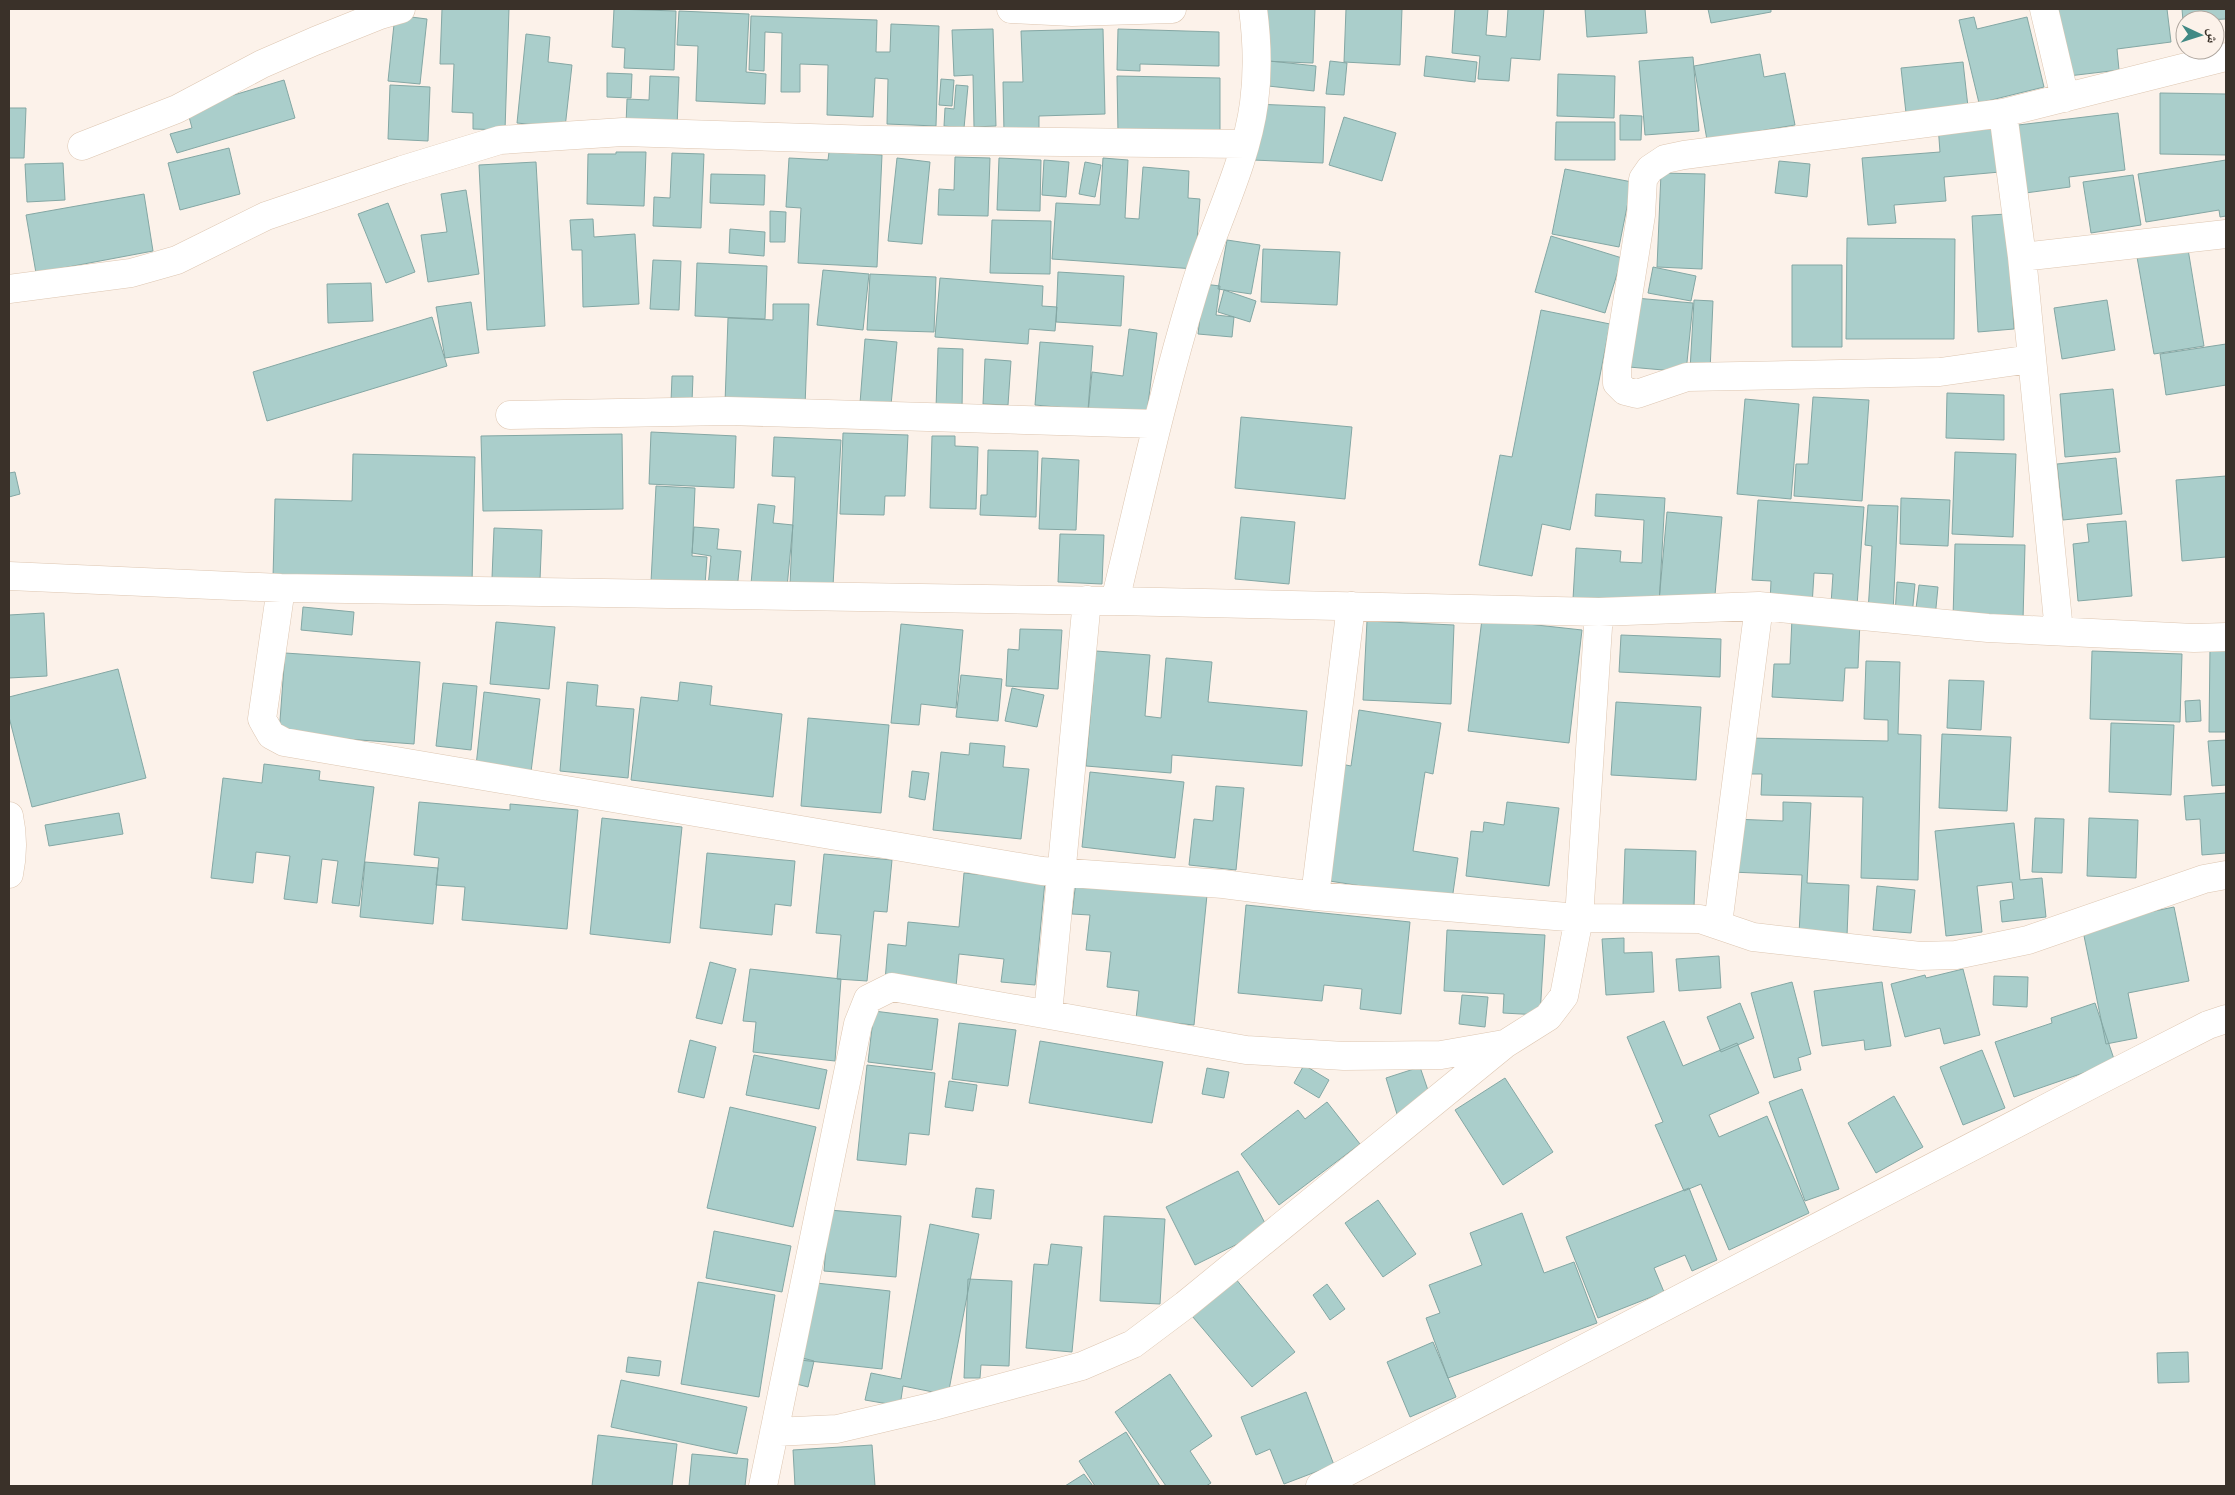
<svg xmlns="http://www.w3.org/2000/svg" width="2235" height="1495" font-family="'Alegreya Sans','Noto Naskh Arabic',sans-serif">
<style>
.building{fill:#aacecb;stroke:#84a7a4}
.lines{fill:none;stroke-linecap:round;stroke-linejoin:round}
.minor-casing{stroke:#ddc6b1;stroke-width:29}
.minor{stroke:#fff;stroke-width:28}
</style>
<rect width="100%" height="100%" fill="#fcf2ea"/>
<path class="building" d="M442,9H509L505,130L473,129V113L452,112L454,64H440Z
M614,9L676,11L674,70L624,68L625,48L612,47Z
M1261,9H1315L1313,63L1259,61Z
M1346,9H1402L1400,65L1344,62Z
M1455,9H1488L1486,35L1506,37L1508,9H1544L1540,60L1511,58L1509,81L1478,79L1480,56L1452,53Z
M1585,9H1645L1647,33L1587,37Z
M1708,9H1771V12L1711,23Z
M2052,9H2167L2171,42L2117,49L2119,70L2060,77Z
M2182,9H2226V19L2183,21Z
M679,11L749,14L746,72L766,74L765,104L696,101L698,46L677,45Z
M395,15L427,19L420,84L388,81Z
M751,16L877,20L876,52H890L891,24L939,26L936,126L887,124L888,79L875,78L873,117L827,115L828,65L800,64V92H781L782,33L765,32L764,71L749,70Z
M1974,17L1977,29L2027,17L2044,87L1979,103L1959,20Z
M993,29L996,126L974,127L973,75L954,76L952,30Z
M1103,29L1105,114L1039,116V132L1004,133L1003,82H1023L1021,31Z
M1118,29L1219,32V66L1140,64V71L1117,70Z
M526,34L550,37L548,62L572,65L565,128L517,123Z
M1760,54L1764,77L1785,73L1795,125L1707,140L1694,66Z
M1426,56L1477,62L1475,82L1424,76Z
M1693,57L1699,131L1645,135L1639,61Z
M1270,61L1316,66L1314,91L1268,86Z
M1330,61L1347,63L1344,95L1326,94Z
M1963,62L1968,107L1906,113L1901,68Z
M607,73L632,74L631,98L607,97Z
M1558,74L1615,76L1614,118L1557,116Z
M650,76L679,77L677,127L626,125L627,99L649,100Z
M1117,76L1220,78V134L1118,133Z
M941,79L954,80L952,106L939,105Z
M284,80L295,118L177,153L170,134L192,128L187,109Z
M390,85L430,87L428,141L388,139Z
M956,85L968,86L964,128L944,126L945,108L954,109Z
M2160,93L2226,94V155L2160,154Z
M1255,104L1325,107L1323,163L1253,160Z
M9,108H26L24,158H9Z
M2118,113L2125,170L2069,177L2070,187L2018,194L2010,126Z
M1620,115L1642,116L1641,140H1620Z
M1344,117L1396,133L1382,181L1329,165Z
M1995,120L2000,172L1944,177L1946,201L1894,205L1896,223L1868,225L1862,158L1940,152L1938,125Z
M1556,122H1615V160H1555Z
M229,148L240,194L180,210L168,163Z
M616,152H646L644,206L587,204L588,154H616Z
M829,152L882,155L877,267L798,263L801,208L786,207L789,158L828,160Z
M672,153L704,154L701,228L653,226L654,197L670,198Z
M955,157L990,158L988,216L938,215L939,189L954,190Z
M897,158L930,162L922,244L888,241Z
M999,158L1041,160L1040,211L997,210Z
M1103,158L1128,160L1125,218L1139,219L1143,167L1189,171L1188,198L1200,199L1195,269L1052,259L1056,203L1100,205Z
M1044,160L1069,162L1066,197L1042,195Z
M2226,160V216L2220,217L2219,210L2146,222L2138,174Z
M1779,161L1810,164L1807,197L1775,193Z
M536,162L545,326L487,330L479,165Z
M1085,162L1101,165L1095,197L1079,194Z
M63,163L65,200L27,202L25,164Z
M1565,169L1632,182L1619,247L1552,234Z
M1661,173L1705,174L1702,269L1657,267Z
M711,174L765,175L764,205L710,203Z
M2133,175L2141,225L2091,233L2083,182Z
M466,190L479,274L428,282L421,235L447,232L441,194Z
M144,194L153,251L36,273L26,215Z
M388,203L415,272L386,283L358,214Z
M770,211L786,212L785,242H770Z
M2007,214L2014,329L1978,332L1972,216Z
M593,219L594,237L635,234L639,304L583,307L582,250H572L570,220Z
M992,220L1051,221L1050,274L990,273Z
M730,229L765,232L764,256L729,253Z
M1551,236L1622,258L1605,313L1535,292Z
M1847,238L1955,239L1954,339H1846Z
M1227,240L1260,245L1251,294L1218,289Z
M1263,249L1340,252L1337,305L1261,302Z
M2188,249L2204,346L2154,354L2137,257Z
M653,260L681,261L679,310L650,309Z
M697,263L767,266L765,319L695,316Z
M1792,265H1842V347H1792Z
M1653,267L1696,276L1691,301L1648,293Z
M823,270L869,274L863,330L817,325Z
M1058,272L1124,276L1121,326L1056,322Z
M870,274L936,277L934,332L867,330Z
M940,278L1043,286L1042,306L1057,307L1055,331L1029,329L1028,344L935,337Z
M371,283L373,321L328,323L327,284Z
M1204,284L1220,286L1216,315L1234,317L1232,337L1198,334Z
M1224,290L1256,301L1250,322L1218,312Z
M1635,298L1693,303L1686,372L1629,367Z
M1694,300L1713,301L1710,371L1690,370Z
M2107,300L2115,350L2062,359L2054,308Z
M471,302L479,353L445,358L436,307Z
M773,304H809L805,406L725,403L728,318L773,320Z
M1541,310L1610,324L1570,530L1542,524L1532,576L1479,565L1500,455L1512,457Z
M432,317L447,366L267,421L253,372Z
M1129,329L1157,333L1146,420L1088,413L1092,372L1123,376Z
M865,339L897,342L891,405L860,403Z
M1040,342L1093,346L1088,410L1035,405Z
M2226,344V385L2166,395L2160,354Z
M938,348L963,349L962,409L936,408Z
M985,359L1011,361L1008,405L983,404Z
M672,376H693L692,402H671Z
M2113,389L2120,452L2065,457L2060,394Z
M1947,393L2004,395V440L1946,438Z
M1813,397L1869,400L1862,501L1794,496L1796,464H1808Z
M1745,399L1799,404L1791,499L1737,494Z
M1241,417L1352,427L1345,499L1235,488Z
M651,432L736,436L734,488L649,484Z
M843,433L908,435L905,496H885L884,515L840,514Z
M622,434L623,509L483,511L481,436Z
M932,436H955V446L978,447L976,509L930,508Z
M774,437L841,440L833,586L790,584L795,477L772,476Z
M988,450L1038,451L1036,517L980,515L981,495H987Z
M1955,452L2016,454L2013,537L1952,534Z
M353,454L475,457L472,583L273,578L275,499L352,501Z
M1042,458L1079,460L1076,530L1039,529Z
M2116,458L2122,514L2063,520L2057,464Z
M15,472L20,494L9,497V473Z
M2226,476V557L2182,561L2176,480Z
M656,486L695,488L692,556L707,557L705,585L651,582Z
M1596,494L1665,498L1659,605L1573,599L1576,548L1621,551L1620,562L1642,563L1644,520L1595,516Z
M1901,498L1950,500L1948,546L1900,544Z
M1758,500L1864,507L1857,606L1831,604L1833,574L1814,573L1812,606L1770,603L1771,581L1752,580Z
M758,504L775,506L773,523L793,525L787,587L751,584Z
M1868,505L1898,506L1893,613L1868,612L1872,546L1865,545Z
M1667,512L1722,517L1714,606L1659,601Z
M1241,517L1295,522L1289,584L1235,579Z
M2126,521L2132,596L2078,601L2073,544L2089,542L2087,524Z
M694,527L719,529L717,549L741,551L737,590L708,587L711,556L692,553Z
M494,528L542,530L540,580L492,578Z
M1060,534L1104,535L1102,584L1058,582Z
M1955,544L2025,545L2023,620L1953,618Z
M1897,582L1915,584L1912,616L1895,615Z
M1919,585L1938,587L1935,618L1915,616Z
M303,607L354,612L352,635L301,630Z
M44,613L47,676L9,678V615Z
M1792,618L1860,621L1858,668H1845L1843,701L1772,697L1774,664H1790Z
M1482,619L1582,630L1569,743L1468,731Z
M1367,621L1454,625L1451,704L1363,700Z
M496,622L555,627L549,689L490,684Z
M901,624L963,630L956,708L921,704L919,725L891,723Z
M1020,629L1062,630L1058,689L1006,686L1008,649L1019,650Z
M1621,635L1721,639L1720,677L1619,672Z
M2210,647H2226V732H2209Z
M1096,651L1150,655L1145,716L1161,718L1166,658L1212,662L1208,702L1307,711L1302,766L1172,755L1171,773L1086,766Z
M2092,651L2182,654L2180,722L2090,719Z
M285,653L420,662L414,744L279,734Z
M1866,661L1900,662L1898,734L1921,735L1918,880L1861,878L1863,797L1761,795L1762,774H1746L1748,738L1888,741V720L1864,719Z
M118,669L146,778L32,807L9,717V697Z
M961,675L1002,679L998,721L956,717Z
M1949,680L1984,681L1981,730L1947,728Z
M567,682L598,685L596,706L634,709L628,778L560,771Z
M680,682L712,686L710,705L782,714L773,797L631,780L641,697L678,701Z
M443,683L477,686L471,750L436,746Z
M1012,688L1044,695L1037,727L1005,721Z
M484,692L540,699L531,772L476,766Z
M2200,700L2201,721L2186,722L2185,701Z
M1616,702L1701,707L1696,780L1611,775Z
M1359,710L1441,723L1433,774L1425,772L1413,851L1458,858L1452,900L1323,880L1341,764L1351,766Z
M808,718L889,725L881,813L801,806Z
M2111,723L2174,725L2171,795L2109,792Z
M1942,734L2011,737L2007,811L1939,808Z
M2226,740V785L2212,786L2208,741Z
M970,743L1005,746L1003,767L1029,769L1021,839L933,830L941,752L969,755Z
M264,764L320,771L319,780L374,787L359,906L332,903L338,861L322,859L317,903L284,899L290,856L256,852L253,883L211,878L223,778L262,783Z
M912,771L929,773L925,800L909,797Z
M1090,772L1184,782L1175,858L1082,847Z
M1216,786L1244,788L1236,870L1189,865L1194,819L1213,821Z
M2226,793V853L2202,855L2200,819L2186,820L2184,796Z
M419,802L510,810V804L578,810L567,929L462,920L465,887L436,885L439,858L414,855Z
M1507,802L1559,808L1549,886L1466,876L1471,831L1483,832L1484,822L1504,825Z
M1783,802L1811,803L1807,883L1849,885L1847,936L1799,934L1802,875L1731,872L1733,819L1783,821Z
M119,813L123,834L49,846L45,825Z
M602,818L682,827L670,943L590,934Z
M2035,818L2064,819L2062,873L2032,872Z
M2089,818L2138,820L2136,878L2087,876Z
M2014,823L2020,880L2042,878L2046,917L2002,922L2000,901L2014,899L2012,882L1977,886L1982,932L1946,936L1935,831Z
M1625,849L1696,851L1694,907L1623,905Z
M707,853L795,861L791,906L775,904L772,935L700,928Z
M824,854L892,860L887,912L874,911L867,981L837,979L841,935L816,933Z
M365,862L438,868L433,924L360,917Z
M964,873L1045,881L1035,985L1001,982L1004,959L959,954L956,987L885,981L888,944L906,946L908,922L959,927Z
M1076,881L1207,895L1194,1025L1136,1019L1139,991L1107,987L1111,952L1086,950L1090,915L1072,914Z
M1877,886L1915,890L1911,933L1873,930Z
M1246,905L1410,922L1401,1014L1360,1009L1362,989L1324,985L1322,1001L1238,993Z
M2174,907L2189,981L2128,993L2137,1038L2106,1044L2082,926Z
M1447,930L1545,935L1540,1015L1503,1013L1504,994L1444,991Z
M1624,938V953L1652,952L1654,992L1606,995L1602,939Z
M1719,956L1721,988L1679,991L1676,959Z
M710,962L736,969L722,1024L696,1018Z
M750,969L841,979L835,1061L753,1052L756,1022L743,1021Z
M1963,969L1980,1035L1944,1044L1940,1028L1905,1037L1891,984L1925,975L1926,978Z
M1994,976L2028,977L2027,1007L1993,1005Z
M1792,982L1811,1054L1798,1058L1801,1070L1774,1078L1751,993Z
M1882,982L1891,1046L1865,1050L1864,1040L1822,1046L1814,991Z
M1462,995L1488,997L1485,1027L1459,1024Z
M1740,1003L1754,1038L1721,1052L1707,1017Z
M2095,1003L2115,1062L2014,1097L1995,1042L2052,1023L2051,1018Z
M874,1011L938,1019L932,1070L868,1062Z
M1664,1021L1683,1066L1737,1043L1759,1093L1709,1115L1719,1137L1767,1116L1809,1213L1729,1250L1701,1184L1684,1191L1655,1125L1663,1122L1627,1037Z
M959,1023L1016,1030L1008,1086L952,1079Z
M690,1040L716,1047L704,1098L678,1092Z
M1040,1041L1163,1062L1152,1123L1029,1103Z
M1982,1050L2005,1108L1963,1125L1940,1067Z
M754,1055L827,1070L819,1109L746,1095Z
M867,1065L935,1073L929,1135L909,1133L906,1165L857,1160Z
M1304,1065L1329,1080L1319,1098L1294,1083Z
M1420,1067L1432,1102L1397,1114L1386,1078Z
M1207,1068L1229,1072L1224,1098L1202,1094Z
M1505,1078L1553,1152L1503,1185L1455,1110Z
M949,1081L977,1085L973,1111L945,1107Z
M1802,1089L1839,1189L1805,1201L1769,1102Z
M1894,1096L1923,1147L1876,1173L1848,1123Z
M1327,1102L1360,1144L1279,1205L1241,1154L1298,1110L1305,1119Z
M730,1107L816,1127L793,1227L707,1208Z
M1238,1171L1268,1229L1195,1265L1166,1207Z
M976,1188L994,1190L991,1219L972,1217Z
M1689,1188L1717,1260L1692,1271L1685,1255L1654,1268L1664,1292L1598,1318L1566,1237Z
M1378,1200L1416,1254L1383,1277L1345,1223Z
M829,1210L901,1216L896,1277L824,1271Z
M1522,1213L1544,1273L1574,1262L1597,1323L1448,1378L1426,1318L1440,1313L1429,1285L1482,1265L1470,1233Z
M1104,1216L1165,1219L1160,1304L1100,1301Z
M930,1224L979,1234L948,1395L903,1386L900,1406L865,1400L871,1373L901,1379Z
M714,1231L791,1246L782,1292L706,1278Z
M1051,1244L1082,1247L1072,1352L1026,1348L1034,1264L1048,1265Z
M1231,1273L1295,1352L1252,1387L1187,1310Z
M968,1279L1012,1281L1009,1366L981,1365L980,1378H964Z
M698,1282L775,1295L759,1397L681,1384Z
M807,1282L890,1291L882,1369L800,1360Z
M1327,1284L1345,1309L1330,1320L1313,1295Z
M1433,1342L1456,1397L1410,1417L1387,1362Z
M2188,1352L2189,1382L2158,1383L2157,1353Z
M795,1356L814,1361L808,1387L789,1382Z
M628,1357L661,1361L659,1376L626,1372Z
M1170,1374L1212,1436L1190,1451L1211,1483L1206,1486H1166L1115,1412Z
M621,1380L747,1407L737,1454L611,1427Z
M1306,1392L1334,1465L1284,1484L1270,1449L1256,1455L1241,1417Z
M1126,1432L1160,1486H1095L1079,1461Z
M598,1435L677,1444L672,1486H592Z
M872,1445L875,1486H795L793,1450Z
M692,1454L748,1459L745,1486H689Z
M1084,1474L1093,1486H1065Z"/>
<g class="lines">
<g class="minor-casing">
<path id="minor" d="M1011,9L1072,12L1172,9
M2044,9L2065,98
M2003,113L2022,257L2059,631
M82,146L177,109L262,64L315,41L380,15L401,9
M2022,257L2226,234
M9,289L131,273L177,260L266,216L402,170L500,140L623,132L874,140L1245,144
M2031,359L1940,372L1687,377L1637,394L1625,391L1617,383V366L1641,215L1643,179L1650,169L1665,159L1684,155L2003,113L2226,57
M510,415L727,411L1157,424
M9,576L281,588L1115,601L1599,612L1759,606L1988,628L2194,638L2226,637
M281,588L262,719L271,735L284,742L1042,871L1223,884L1315,896L1579,918L1700,919L1753,937L1920,956L1956,955L2028,940L2204,879L2226,875
M1115,601C1140,497 1163,392 1194,290C1212,229 1246,165 1254,103C1258,73 1257,39 1253,9
M9,816C13,835 13,855 9,874
M1315,896L1351,606
M1718,924L1759,606
M1048,1014L1087,600
M774,1432L837,1429L930,1407L1082,1366L1133,1344L1185,1305L1505,1044L1548,1017L1564,996L1579,918L1599,612
M763,1486L858,1024L868,999L892,987L1246,1050L1344,1056L1441,1055L1504,1044
M1320,1486L2106,1077L2208,1025L2226,1019"/>
</g>
<use href="#minor" class="minor"/>
</g>
<rect width="2235" height="1495" fill="none" stroke="#3a3129" stroke-width="20"/>
<g transform="translate(2200 35) rotate(94)"><circle r="24" fill="#fcf2ea" stroke="#aea59d"/>
<path d="M0-4L9 19L0 12L-9 19Z" fill="#418984"/>
<text y="-8" font-size="14" font-weight="bold" text-anchor="middle" fill="#3a3129">ش</text>
</g>
</svg>
